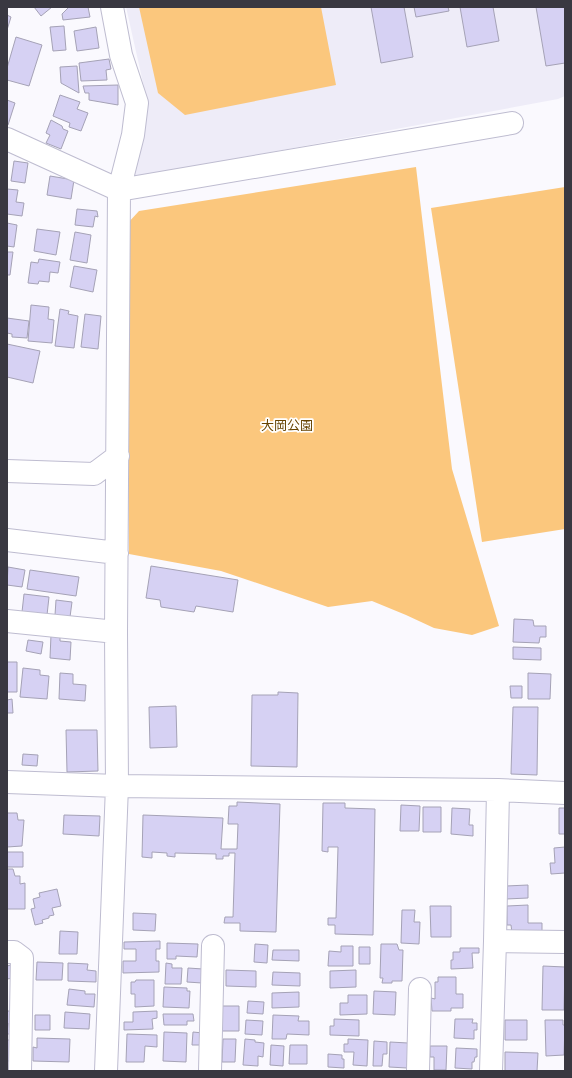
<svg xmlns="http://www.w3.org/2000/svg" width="572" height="1078" font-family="'Work Sans','Noto Sans JP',sans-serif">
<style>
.built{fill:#eeecf8}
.green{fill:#fbc77d}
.building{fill:#d6d1f3;stroke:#a5a2b6}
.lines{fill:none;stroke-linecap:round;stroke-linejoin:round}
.minor-casing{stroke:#bebcd0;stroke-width:24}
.minor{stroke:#fff;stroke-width:22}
.labels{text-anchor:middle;stroke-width:3.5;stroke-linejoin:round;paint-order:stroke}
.park-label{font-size:13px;fill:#674402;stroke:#fff}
</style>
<rect width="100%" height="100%" fill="#faf9fe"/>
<path class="built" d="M126,7H565V96L558,99L131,178L148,105Z"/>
<path class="green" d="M139,7H321L336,85L185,115L158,93Z
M416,167L452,469L499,626L472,635L434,628L406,615L372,601L328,607L221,571L129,554L127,224L139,211Z
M565,187V529L482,542L431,208Z"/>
<path class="building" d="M34,7H52L41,16Z
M69,7H88L90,17L63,20L62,14Z
M371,7H404L413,57L381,63Z
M414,7H448L449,11L416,17Z
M460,7H493L499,41L467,47Z
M536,7H565V63L546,66Z
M7,15L11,17L7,30Z
M64,26L66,50L53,51L50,27Z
M96,27L99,48L77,51L74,31Z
M16,37L42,45L29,86L7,80V68Z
M109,59L111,69L106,70L107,80L81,81L79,63Z
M77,66L79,93L61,83L60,67Z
M118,85V105L89,100V93H85L83,86Z
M60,95L80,102L77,109L88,113L81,131L69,127L70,123L53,116Z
M7,100L15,103L8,125H7Z
M51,120L62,126L63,129L68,131L61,149L46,143L50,135L46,133Z
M14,161L28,163L25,183L11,181Z
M50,176L74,180L71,199L47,195Z
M7,189L18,190L16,202L24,203L22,216L7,214Z
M77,209L97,211L98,217L95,216L93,227L75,225Z
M7,223L17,225L14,247L7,246Z
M37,229L60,232L56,255L34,251Z
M75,232L91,235L87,263L70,260Z
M7,252H13L10,275H7Z
M39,259L60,262L58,273L50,272L49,282L39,281L38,284L28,283L31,262L38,263Z
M74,266L97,270L93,292L70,287Z
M31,305L49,307L48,319L54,320L52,343L28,341Z
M60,309L69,311L68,314L78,316L74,348L55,346Z
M85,314L101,316L98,349L81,347Z
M7,318L29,321L27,338L12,337V334L7,333Z
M7,344L40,351L33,383L7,377Z
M151,566L238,580L233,612L196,606L194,612L161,607L160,600L146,598Z
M8,567L25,570L22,587L7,585Z
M30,570L79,577L76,596L27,589Z
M24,594L49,597L47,615L22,612Z
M56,600L72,602L70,617L55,615Z
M514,619L533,620L534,626H546V637H540L539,643L513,642Z
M51,635H60V641L71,642L70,660L50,658Z
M28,640L43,642L41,654L26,651Z
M513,647L541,648V660L513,659Z
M7,662H17V692H7Z
M23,668L40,670V675L49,676L47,699L20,697Z
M60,673L73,674V684L86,685L85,701L59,699Z
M528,673L551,674L550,699H528Z
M510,686H522V698H511Z
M278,692L298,693L297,767L251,766L252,695H278Z
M12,699L13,713H7V700Z
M176,706L177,747L150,748L149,707Z
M513,707H538L537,775L511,774Z
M66,730H97L98,771L67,772Z
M23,754L38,755L37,766L22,765Z
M237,802L280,804L276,932L240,931V923H224L225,917H233L235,853H229V856H223V859H216V854L175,853V857L167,856V853L152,852V858L142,857L143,815L223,818L221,849H237L238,824H228L229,806H237Z
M323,803H345V808L375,809L373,935L335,934V925H328V918H336L338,847H328V852L322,851Z
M401,805L420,806L419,831H400Z
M423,807H441V832H423Z
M452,808L470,809L469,825H473V836L451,834Z
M559,808H565V834H559Z
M7,813H17L18,820H24L22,846L7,847Z
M64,815L100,816L99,836L63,834Z
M565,847V873L551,874L550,863H555L554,848Z
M7,852H23V867H7Z
M7,869H13L15,876H20V884L25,883V909H7Z
M528,885V898L506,899V886Z
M57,889L61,906L52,908L54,915L49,916V918L42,920L43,923L35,925L31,909L35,908L33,899L40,897L39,893Z
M528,905V923H542V933H512L511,925H507V906Z
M430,906H451V937H431Z
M402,910H415L414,922H420L419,944L401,943Z
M133,913L156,914L155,931L133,930Z
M60,931L78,932L77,954H59Z
M160,941V949H156V961H159V972L123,973V961H136V949H124V942Z
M167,943L198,944L197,957L176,956V959H167Z
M255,944L268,945L267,963L254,962Z
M381,944H397L399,950H403L402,981H392V983H382L383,978H380Z
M341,946H353V966H328L329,951L341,952Z
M359,947H370V964H359Z
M460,948H479V953H472L473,968L451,969V960H453V952H460Z
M273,950H299V961L272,960Z
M37,962L63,963L62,980H36Z
M68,963L88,964L87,970L96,971V982L68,981Z
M166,963L172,964V968H182L181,984H165Z
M11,965L13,978L7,979V966Z
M543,966L565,967L564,1010H542Z
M188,968L203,969L202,983L187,982Z
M226,970L256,971V987L226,986Z
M356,970V987L330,988V971Z
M273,972L300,973V986L272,985Z
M438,977H456V994H463V1008H451V1011H432L431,998L435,999V982H438Z
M136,980H154V1006L135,1007V994H131V982H135Z
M164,987L187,988V991H190L189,1008L163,1007Z
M69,989L85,991V994H95L94,1007L67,1005Z
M374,991L396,992L395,1015L373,1014Z
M299,992V1007L272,1008V993Z
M348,995H367V1014L340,1015V1003H348Z
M248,1001L264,1002L263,1014L247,1013Z
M221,1006H239V1031H221Z
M7,1011H13L15,1023H9L10,1034H7Z
M157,1011V1018L152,1019L153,1029L124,1030V1022H133V1012Z
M65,1012L90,1014L89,1029L64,1028Z
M163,1014H193L194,1021H187V1025H164Z
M35,1015H50V1030H35Z
M273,1015L299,1016L298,1021H309V1035L287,1034L286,1039H272Z
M334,1019L359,1020V1036L330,1035V1026H334Z
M455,1019H473L472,1023H477V1030H474V1039L454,1038Z
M246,1020L263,1021L262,1035L245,1034Z
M505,1020H527V1040H505Z
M545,1020H563V1025H565L564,1055L546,1056Z
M164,1032L187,1033L186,1062L163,1061Z
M193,1032L203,1033V1045H192Z
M127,1034L157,1035V1047L145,1046L144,1062H126Z
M37,1038L70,1039L69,1062L33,1061V1047L37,1048Z
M223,1039H236L235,1062H222Z
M245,1039L255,1040V1042L264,1043L263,1057L258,1056V1066L243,1065Z
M348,1039L368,1040L367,1066L353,1065L354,1052H344V1044H348Z
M7,1040H13L14,1061H7Z
M374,1041L387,1042V1054H383L382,1066H373Z
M390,1042L408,1043L407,1068L389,1067Z
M271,1045L284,1046L283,1066L270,1065Z
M290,1045H307V1064H289Z
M430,1046H447L446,1070H434V1057H430Z
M456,1048L477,1049V1057H475L474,1062H472V1069L455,1068Z
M505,1052L538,1053L537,1071H505Z
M328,1054L342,1055V1059H344V1068L328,1067Z"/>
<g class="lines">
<g class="minor-casing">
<path id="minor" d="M7,139L119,190L512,123
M7,471L94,474L118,456
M7,540L117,553
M7,621L116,632
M7,782L117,786L498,790L565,793
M495,941L565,942
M7,952H14L22,958L20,1071
M106,1071L117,786L116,632L119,190L133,135L137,103L121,55L112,7
M210,1071L213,946
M418,1071L420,989
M491,1071L495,941L498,790"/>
</g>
<use href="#minor" class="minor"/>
</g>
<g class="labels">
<g class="park-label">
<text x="287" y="430">大岡公園</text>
</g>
</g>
<rect width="572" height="1078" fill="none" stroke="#393841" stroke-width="16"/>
</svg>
